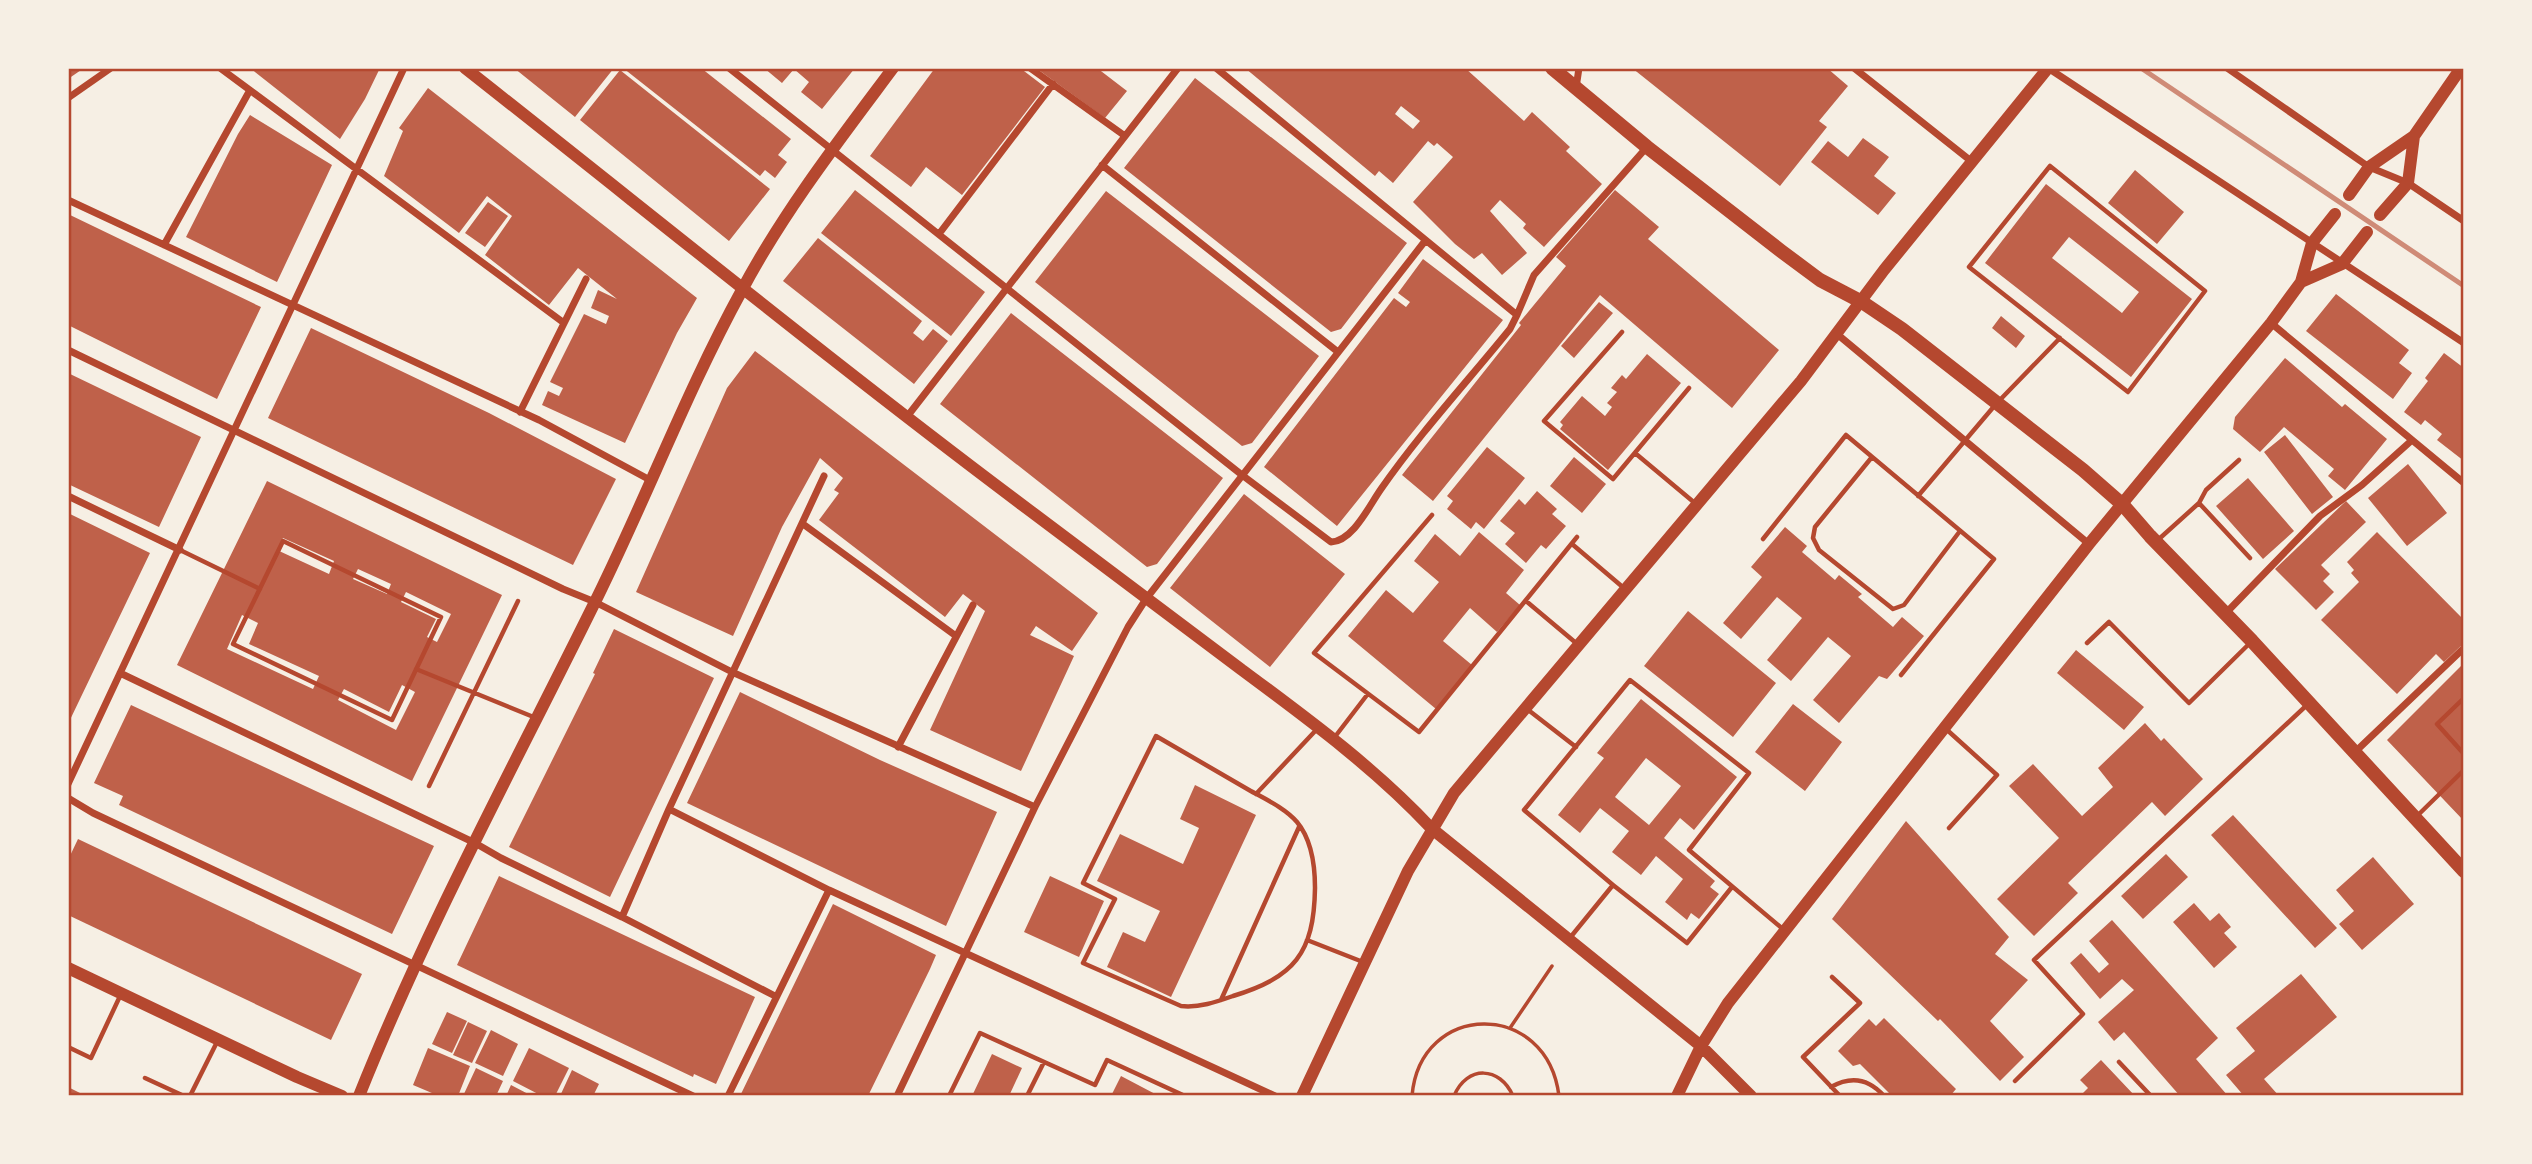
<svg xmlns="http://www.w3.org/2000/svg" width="2532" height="1164" font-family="'Source Sans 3',sans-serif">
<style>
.building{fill:#bf614a;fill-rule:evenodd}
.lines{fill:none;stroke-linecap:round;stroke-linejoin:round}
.path{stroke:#b5482f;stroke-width:3.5}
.service{stroke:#b5482f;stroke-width:4.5}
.minor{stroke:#b5482f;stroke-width:7}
.tertiary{stroke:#b5482f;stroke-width:12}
.secondary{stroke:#b5482f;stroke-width:12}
.primary{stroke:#b5482f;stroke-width:14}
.rail{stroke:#cf8b77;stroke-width:5}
.neatline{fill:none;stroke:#b5482f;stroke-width:2.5}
</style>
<rect width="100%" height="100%" fill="#f6efe4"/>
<path class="building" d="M68,68H84L68,79Z
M250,68H380L365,99L340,139Z
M514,68H614L575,117Z
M623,68H701L791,139L778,155L787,162L775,178L765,170L760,176Z
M764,68H855L822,109L801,92L809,82L794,69L782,83Z
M935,68H1020L1045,87L962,195L926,167L911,187L870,156Z
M1036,68H1097L1127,91L1105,118Z
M1245,68H1465L1524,121L1532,112L1570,147L1566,151L1602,184L1544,247L1523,228L1526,224L1500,200L1490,211L1527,253L1502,275L1482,253L1474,259L1455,244L1413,202L1453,157L1437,143L1434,146L1428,141L1393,183L1379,171L1375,176ZM1401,106L1420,121L1413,129L1395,114Z
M1632,68H1827L1848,86L1819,121L1827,127L1780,186Z
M620,70L770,189L729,241L580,120Z
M1195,78L1407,243L1341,329L1331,332L1124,168Z
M428,88L697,298L677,333L625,443L542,405L548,391L559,396L563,388L550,382L584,314L606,324L609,316L591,308L598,290L617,299L578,268L549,305L485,255L512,216L487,196L459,233L384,176L403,131L399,128Z
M250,115L332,165L277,282L186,237L238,134Z
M1863,138L1889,157L1874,176L1896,193L1878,215L1811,162L1828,141L1848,157Z
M2135,170L2184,212L2157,244L2108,203Z
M2046,184L2192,299L2131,377L1985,263ZM2069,237L2139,292L2122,313L2052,258Z
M855,190L985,292L951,336L821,233Z
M1615,190L1659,227L1648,239L1779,350L1732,408L1600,295L1433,501L1402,475L1521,325L1519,323L1566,266L1556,257Z
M1106,191L1319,356L1252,443L1242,446L1035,282Z
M488,202L508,216L485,247L465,233Z
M68,214L261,307L217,399L68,325Z
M818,238L922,321L913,333L923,341L933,329L948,341L914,384L783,281Z
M1423,259L1503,320L1337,526L1264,467L1394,298L1406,307L1410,302L1398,293Z
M2336,294L2409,350L2399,363L2412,373L2393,399L2306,331Z
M1599,302L1613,313L1574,358L1561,346Z
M1011,313L1223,478L1157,564L1147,567L940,404Z
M2001,316L2025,336L2016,348L1992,328Z
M311,328L489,413L616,479L573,565L268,418Z
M755,351L1098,613L1072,651L1036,626L1030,635L1074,656L1021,771L930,730L985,611L963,594L945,617L819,520L839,493L834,490L843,478L820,458L782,527L733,636L636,592L727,388Z
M2444,353L2464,368V461L2437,440L2442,434L2425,420L2421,425L2404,412L2428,381L2425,378Z
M1647,354L1681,383L1608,470L1560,429L1563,425L1560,422L1582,396L1605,416L1612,407L1607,403L1617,392L1611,388L1622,375L1626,379Z
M2285,358L2342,407L2345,404L2387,439L2345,490L2328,476L2334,469L2284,427L2260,452L2233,429L2235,417Z
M68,373L201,437L159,527L68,484Z
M2285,435L2333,497L2312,514L2264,452Z
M1487,447L1525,478L1484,529L1476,522L1471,529L1447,509L1453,501L1447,496Z
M1574,457L1606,484L1582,513L1550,486Z
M2408,464L2447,513L2407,546L2368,498Z
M2248,478L2294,531L2263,559L2216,506Z
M267,481L502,595L412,781L177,665ZM283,538L334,561L329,574L277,550ZM358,569L391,584L387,594L353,579ZM406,592L451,614L437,642L427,637L436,619L401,602ZM242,615L258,623L249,644L319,676L313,689L227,649ZM402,685L415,692L396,730L338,700L344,689L389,712Z
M1537,491L1557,509L1552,514L1566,526L1546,549L1541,545L1526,563L1505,544L1515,533L1500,521L1519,499L1525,505Z
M1244,494L1345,574L1270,667L1170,588Z
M2346,501L2366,522L2321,565L2330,574L2323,581L2334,592L2316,610L2275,569Z
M68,513L150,553L68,724Z
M1785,527L1807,546L1802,552L1835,580L1839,575L1862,594L1858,597L1893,627L1902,617L1924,636L1887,679L1879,676L1839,723L1813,700L1851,656L1828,637L1791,681L1767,660L1802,618L1777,597L1741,639L1723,623L1762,577L1751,567Z
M1479,532L1524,570L1506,593L1520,605L1497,632L1470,608L1443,641L1472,665L1436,709L1348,636L1386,590L1413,613L1439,582L1414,561L1435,534L1460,556Z
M2377,532L2464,620V643L2444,662L2436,654L2397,694L2321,620L2359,582L2351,573L2354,570L2347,562Z
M1688,611L1776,683L1733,737L1644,666Z
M614,629L714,678L610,897L509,847L595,674L593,673Z
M2076,650L2144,707L2124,730L2057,673Z
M2464,663V821L2387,740Z
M740,692L880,760L997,812L946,926L687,803Z
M1641,699L1737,777L1694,830L1680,818L1664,838L1715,881L1710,887L1719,894L1699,919L1691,913L1687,920L1665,902L1683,879L1656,856L1641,875L1612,852L1629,831L1600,808L1580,833L1558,815L1604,758L1597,753ZM1646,758L1681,786L1649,825L1615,797Z
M1793,704L1842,742L1805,791L1755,752Z
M131,705L434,846L392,934L119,805L123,796L94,783Z
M2145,723L2161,741L2164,738L2203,779L2165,816L2152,802L2068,883L2078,893L2034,936L1997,899L2059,838L2009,786L2033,764L2082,816L2113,787L2098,768Z
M1195,785L1256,815L1171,997L1107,967L1123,932L1145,942L1160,911L1097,881L1120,834L1183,864L1199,828L1180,819Z
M2233,815L2337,928L2315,948L2211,835Z
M1906,821L2009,937L1995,954L2028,980L1990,1021L2024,1057L2000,1081L1940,1019L1938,1021L1832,919Z
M78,839L362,974L331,1040L68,915V860Z
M2166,854L2188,877L2143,919L2121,896Z
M2373,857L2414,904L2362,950L2339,924L2354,911L2336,890Z
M499,876L755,997L716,1084L694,1074L693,1077L457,965Z
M1050,876L1104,901L1079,957L1024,932Z
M2194,903L2210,921L2219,913L2231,927L2224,933L2237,947L2214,968L2173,922Z
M833,904L936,955L930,969L868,1096H740Z
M2112,920L2218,1038L2196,1059L2228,1096H2180L2124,1032L2114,1041L2098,1022L2134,990L2122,979L2100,999L2070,963L2081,953L2099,973L2109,964L2089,941Z
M2301,974L2337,1017L2264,1079L2279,1096H2244L2226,1075L2255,1051L2236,1028Z
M447,1012L467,1021L452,1053L432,1044Z
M1884,1018L1956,1089L1950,1096H1892L1860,1064L1853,1066L1838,1051L1869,1019L1876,1026Z
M468,1022L487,1031L472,1063L453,1055Z
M491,1030L518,1044L503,1076L475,1063Z
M428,1048L470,1066L458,1096H439L413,1085Z
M529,1048L569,1068L555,1096H542L513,1081Z
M992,1054L1022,1068L1009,1096H972Z
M2101,1060L2135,1096H2080L2088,1088L2080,1080Z
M476,1068L503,1081L496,1096H463Z
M572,1070L599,1084L593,1096H560Z
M1121,1076L1159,1096H1111Z
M511,1085L532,1096H506Z
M68,1087L86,1096H68Z"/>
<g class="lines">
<path class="path" d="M1510,1028L1552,966
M1412,1096C1420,1001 1547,999 1559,1096
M1454,1096C1467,1065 1500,1066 1513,1096"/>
<path class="service" d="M2050,166L2205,291L2128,392L1969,267Z
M1622,332L1544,421L1613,479L1689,388
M1635,453L1696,504
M1872,457L1815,527L1813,538L1819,550L1893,609L1904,605L1960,531
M1918,496L1996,404L2060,338
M2199,503L2206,490L2239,460
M1432,515L1314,653L1419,732L1577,537
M1763,539L1846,435L1994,559L1901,675
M2159,539L2199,503L2250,558
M283,541L441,617L392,720L233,644Z
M1572,544L1625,589
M180,550L260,589
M1526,601L1576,643
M2087,643L2109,622L2189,703L2251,642
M416,669L536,718
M2464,698L2437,724L2464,754
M1527,709L1576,747
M1946,729L1997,775L1949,828
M1156,736C1187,754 1218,772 1249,790C1265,799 1285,808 1297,822C1312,840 1315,866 1315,888C1314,954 1294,977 1233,996C1216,1002 1199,1008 1181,1006L1083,963L1115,899L1083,883Z
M1334,738L1367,695
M429,786L518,601
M1256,794L1318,728
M2417,816L2464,770
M1613,885L1687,943L1732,887
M1569,939L1613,885L1524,810L1630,680L1749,773L1689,850L1784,930
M1307,940L1363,962
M1832,977L1860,1003L1803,1057L1840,1096
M1221,1000L1299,827
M68,1047L91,1058L121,994
M2119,1062L2151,1096
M145,1078L184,1096
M2015,1081L2083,1014L2034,960L2308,704
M1831,1087C1852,1075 1869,1079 1884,1096
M190,1096L218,1040
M949,1096L980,1033L1095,1085L1107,1060L1185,1096
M1027,1096L1044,1062"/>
<path class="minor" d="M220,68L564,323
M729,68L1242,475L1331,542C1353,541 1369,506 1381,489C1420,433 1467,382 1510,329L1517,315
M1030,68L1125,136
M1216,68L1517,315L1534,275L1647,147
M1854,68L1971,161
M2048,68L2464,343
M2227,68L2369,167L2408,183L2464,221
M1576,88L1579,68
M68,98L111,68
M1102,165L1338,352
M68,200L539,420L650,480
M939,234L1053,84
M164,245L250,90
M2271,323L2464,483
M1837,334L2089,544
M68,350L563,589L595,602L732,672L1035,807
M520,412L586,279
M906,418L1178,68
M68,496L180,550
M803,524L956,636
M2225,614L2320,516L2362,485L2411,441
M120,673L475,843L501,858L622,917L775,996
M898,747L973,605
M2354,753L2464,648
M68,784L404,68
M68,798L93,813L693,1096
M669,809L829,890L1275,1096
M622,917L669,809L824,476
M728,1096L829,890
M897,1096L1035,807L1128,627L1146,599L1425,241"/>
<path class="tertiary" d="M465,68C653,216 838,367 1029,510C1100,564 1171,617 1242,670C1308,719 1375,768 1431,828L1701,1046L1751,1096
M2349,195L2369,167L2414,136L2461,68
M2380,215L2408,183L2414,136
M2301,282L2342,264L2367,232
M359,1096C426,928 513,768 593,606C645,502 686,392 742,290C784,211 840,139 893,68
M1302,1096L1408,871L1454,793L1801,381L1884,270L2048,68
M1677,1096L1701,1046L1728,1003L2089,544L2271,323L2301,282L2312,243L2335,214"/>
<path class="secondary" d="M68,968L297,1077L342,1096"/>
<path class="primary" d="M1552,68L1647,147L1781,251L1820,280L1862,302L1902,329L2083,470L2123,505L2150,536L2252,641L2464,871"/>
<path class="rail" d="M2141,68L2464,286"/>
</g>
<rect width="2532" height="1164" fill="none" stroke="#f6efe4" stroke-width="140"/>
<rect x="70" y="70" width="2392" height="1024" class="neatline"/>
</svg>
